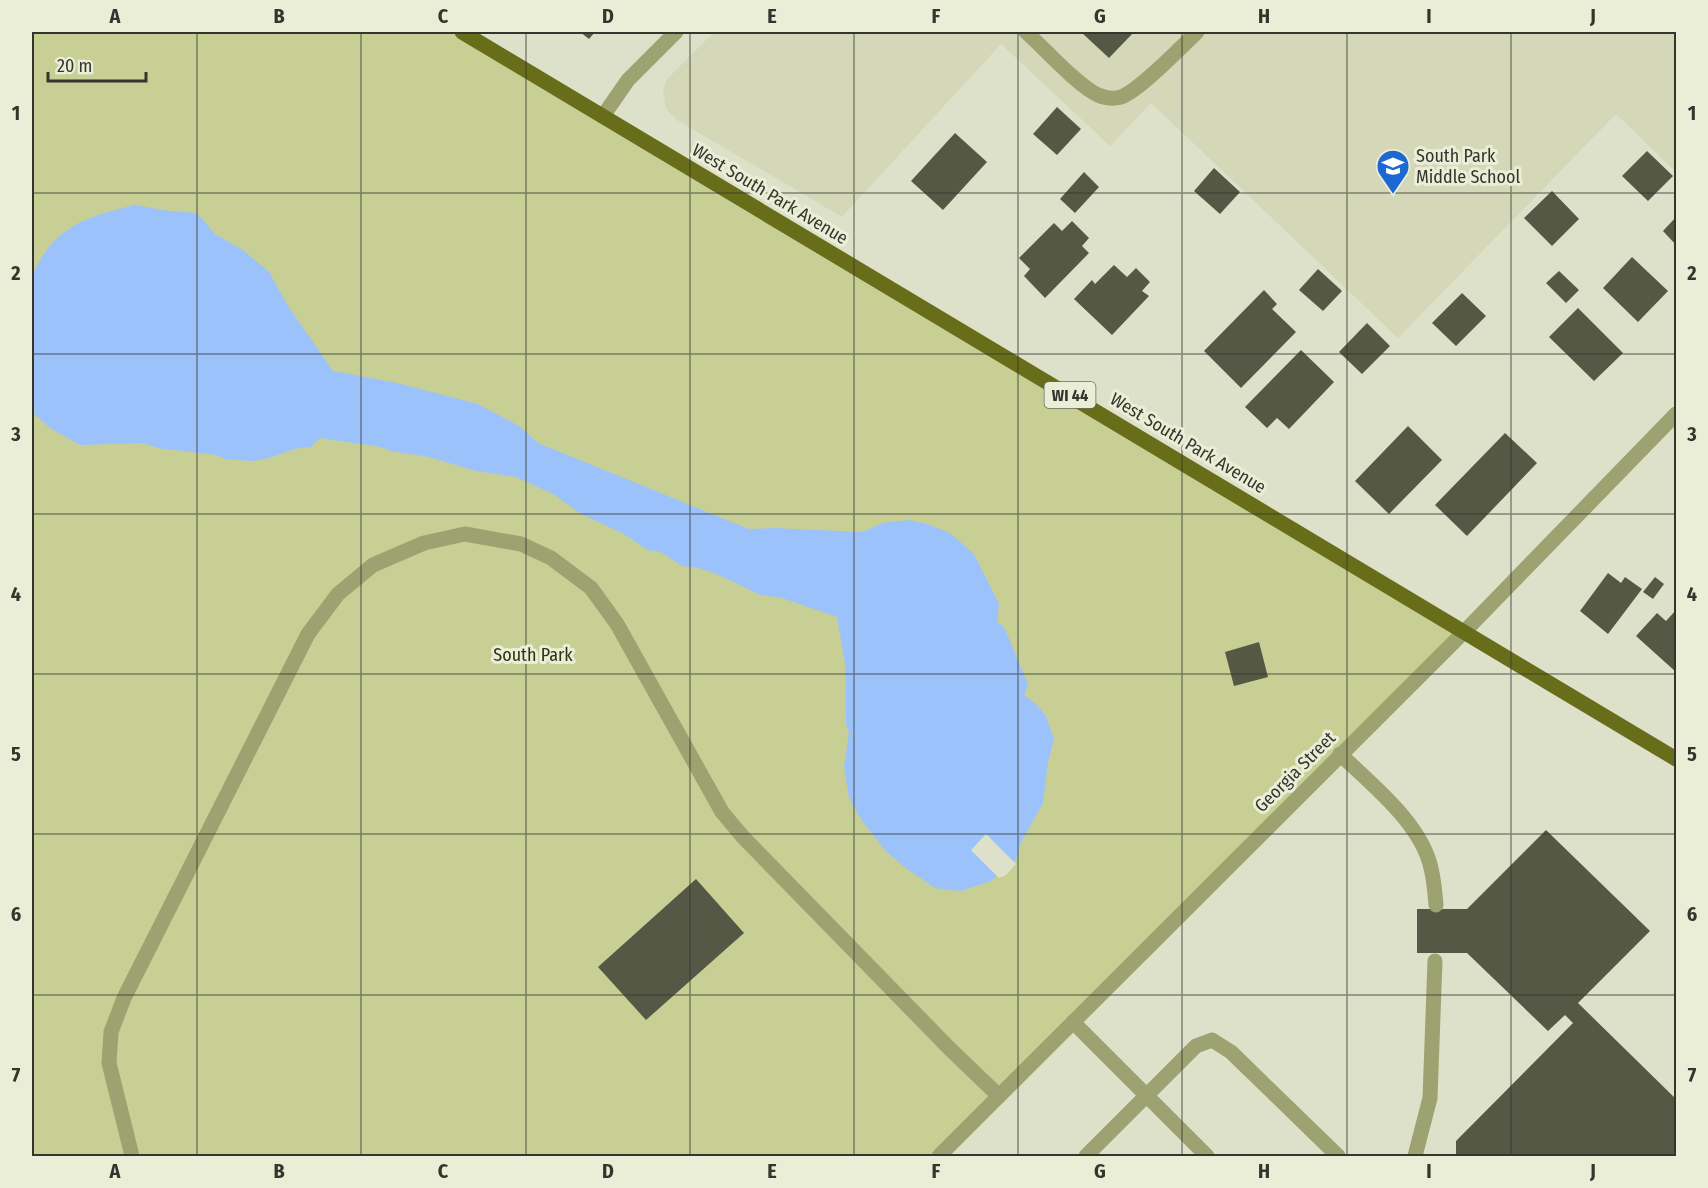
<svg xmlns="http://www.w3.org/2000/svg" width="1708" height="1188" font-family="'Fira Sans Condensed',sans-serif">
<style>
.built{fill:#d4d8b9}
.green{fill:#c8cf94}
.water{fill:#9cc2fc}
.pier{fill:#dee1ca}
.building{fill:#555844}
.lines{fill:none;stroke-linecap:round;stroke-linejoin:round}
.lane{stroke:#9da271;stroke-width:15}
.street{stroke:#9da271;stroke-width:15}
.primary{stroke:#686d1a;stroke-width:15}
.grid{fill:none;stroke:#34362d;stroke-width:1.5;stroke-opacity:0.55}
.labels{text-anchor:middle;stroke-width:6;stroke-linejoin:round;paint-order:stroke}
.shield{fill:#ebeed7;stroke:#6b6d60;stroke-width:1.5}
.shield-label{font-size:16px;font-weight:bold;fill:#34362d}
.poi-label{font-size:18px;fill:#34362d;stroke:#ebeed7;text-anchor:start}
.street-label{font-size:18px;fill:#34362d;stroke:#ebeed7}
.park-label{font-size:18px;fill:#303213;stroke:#ebeed7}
.neatline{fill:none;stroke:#34362d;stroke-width:2}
.grid-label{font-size:20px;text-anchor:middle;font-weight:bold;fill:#34362d}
</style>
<rect width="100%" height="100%" fill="#dee1ca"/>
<path class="built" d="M714,32H1676V172L1616,114L1398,338L1151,103L1110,146L1001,44L842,217L677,120L666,109L663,90L667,79Z"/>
<path class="green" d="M32,32H469L1465,631L939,1156H32Z"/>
<path class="water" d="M135,205L169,211L197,213L215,234L243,250L269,272L288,306L333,371L397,383L478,404L519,426L538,443L749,529L774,528L862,532L883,523L909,520L927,524L950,533L974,554L999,604L997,622L1004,627L1028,684L1024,695L1036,704L1046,716L1054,739L1048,762L1043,803L1022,840L1016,860L991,881L960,891L935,888L903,866L885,850L862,821L849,798L844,766L849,733L846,724L845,664L837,617L782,598L760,595L719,575L699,568L682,566L661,552L648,550L622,533L581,514L553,494L516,477L476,471L429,457L391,451L381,447L320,438L311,447L294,449L269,458L252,461L225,459L216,455L158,448L143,443L80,445L50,428L32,412V276C54,226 85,217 135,205Z"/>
<path class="pier" d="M986,834L1016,864L1006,875L999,878L971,850Z"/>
<path class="building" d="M580,32H595L589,39Z
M1081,32H1134L1109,58Z
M1057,107L1081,129L1057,155L1033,134Z
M955,133L987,162L943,210L911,181Z
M1647,151L1673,176L1648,201L1622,176Z
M1214,168L1240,192L1220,214L1194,191Z
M1084,172L1099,187L1075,213L1060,199Z
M1552,191L1579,219L1552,246L1524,218Z
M1676,217V245L1663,231Z
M1072,221L1089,238L1082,246L1089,253L1045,298L1024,276L1030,269L1019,258L1054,223L1062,231Z
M1632,257L1668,291L1638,322L1603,288Z
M1114,265L1127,277L1136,268L1150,282L1142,291L1149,296L1112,335L1074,299L1092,280L1095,284Z
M1318,269L1342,291L1323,311L1299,290Z
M1559,271L1579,290L1566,303L1546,283Z
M1264,290L1277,304L1272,309L1296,332L1241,388L1204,351Z
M1462,293L1486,316L1456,346L1432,323Z
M1578,308L1623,353L1594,381L1549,337Z
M1367,323L1390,346L1362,374L1339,352Z
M1301,350L1334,382L1289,429L1277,418L1267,428L1245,407Z
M1408,426L1442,460L1389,514L1355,481Z
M1505,433L1537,463L1467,536L1435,505Z
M1608,573L1621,583L1625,577L1642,589L1608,634L1580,611Z
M1655,577L1664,584L1653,599L1643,592Z
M1676,610V672L1636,636L1657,613L1666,621Z
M1259,642L1268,677L1234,686L1225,652Z
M1546,830L1650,931L1578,1003L1676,1099V1156H1456V1141L1573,1023L1565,1015L1548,1031L1467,953H1417V909H1467Z
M696,879L744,933L646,1020L598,967Z"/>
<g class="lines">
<path class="lane" d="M1026,32C1043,47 1079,87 1098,95C1105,98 1114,99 1121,97C1139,91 1181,47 1197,32
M1340,754C1372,785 1421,823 1431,868C1434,880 1435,893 1436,905
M1073,1022L1207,1156
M132,1156L109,1063L111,1032L124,998L308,634L338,594L373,565L424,543L465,534L521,544L551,558L591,588L617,624L722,812L743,837L949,1048L999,1096
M1086,1156L1196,1046L1212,1040L1231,1052L1338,1156
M1415,1156L1430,1098L1435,961"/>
<path class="street" d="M603,116L628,80L676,32
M939,1156L1465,631L1676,414"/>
<path class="primary" d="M462,32L1676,759"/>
</g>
<path class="grid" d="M197,32V1156M361,32V1156M526,32V1156M690,32V1156M854,32V1156M1018,32V1156M1182,32V1156M1347,32V1156M1511,32V1156M32,193H1676M32,354H1676M32,514H1676M32,674H1676M32,834H1676M32,995H1676"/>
<defs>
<g id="school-pin" transform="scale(1.725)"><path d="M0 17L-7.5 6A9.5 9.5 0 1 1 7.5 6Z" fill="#1e68d3" stroke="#ebeed7"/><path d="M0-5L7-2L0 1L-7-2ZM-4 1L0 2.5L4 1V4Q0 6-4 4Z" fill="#fff"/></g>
</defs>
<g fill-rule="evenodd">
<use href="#school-pin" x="1393" y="166"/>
</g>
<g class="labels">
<rect class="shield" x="1044.5" y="382" width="51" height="26" rx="4.5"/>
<g class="shield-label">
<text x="1070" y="401">WI 44</text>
</g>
<g class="poi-label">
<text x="1416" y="162">South Park<tspan x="1416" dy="21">Middle School</tspan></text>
</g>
<g class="street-label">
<text transform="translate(770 194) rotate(31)" y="6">West South Park Avenue</text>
<text transform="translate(1188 443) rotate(31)" y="6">West South Park Avenue</text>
<text transform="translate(1295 772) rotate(-45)" y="6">Georgia Street</text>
</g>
<g class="park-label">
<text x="533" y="661">South Park</text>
</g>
</g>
<rect width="1708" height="1188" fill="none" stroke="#ebeed7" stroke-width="66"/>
<path d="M48 72v9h98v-9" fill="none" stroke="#34362d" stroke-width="3"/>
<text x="57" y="72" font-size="18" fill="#34362d" stroke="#ebeed7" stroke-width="4.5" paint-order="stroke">20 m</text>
<rect x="33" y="33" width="1642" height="1122" class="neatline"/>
<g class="grid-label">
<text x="115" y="23">A</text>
<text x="279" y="23">B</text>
<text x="443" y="23">C</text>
<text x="608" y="23">D</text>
<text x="772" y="23">E</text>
<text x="936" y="23">F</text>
<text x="1100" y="23">G</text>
<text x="1264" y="23">H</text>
<text x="1429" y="23">I</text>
<text x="1593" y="23">J</text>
<text x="16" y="120">1</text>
<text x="1692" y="120">1</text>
<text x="16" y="280">2</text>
<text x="1692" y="280">2</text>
<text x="16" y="441">3</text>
<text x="1692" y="441">3</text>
<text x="16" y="601">4</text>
<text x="1692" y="601">4</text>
<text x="16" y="761">5</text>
<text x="1692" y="761">5</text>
<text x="16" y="921">6</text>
<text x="1692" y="921">6</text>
<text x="16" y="1082">7</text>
<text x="1692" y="1082">7</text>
<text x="115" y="1178">A</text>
<text x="279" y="1178">B</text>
<text x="443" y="1178">C</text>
<text x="608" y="1178">D</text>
<text x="772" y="1178">E</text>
<text x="936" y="1178">F</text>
<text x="1100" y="1178">G</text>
<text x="1264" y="1178">H</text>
<text x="1429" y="1178">I</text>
<text x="1593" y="1178">J</text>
</g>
</svg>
